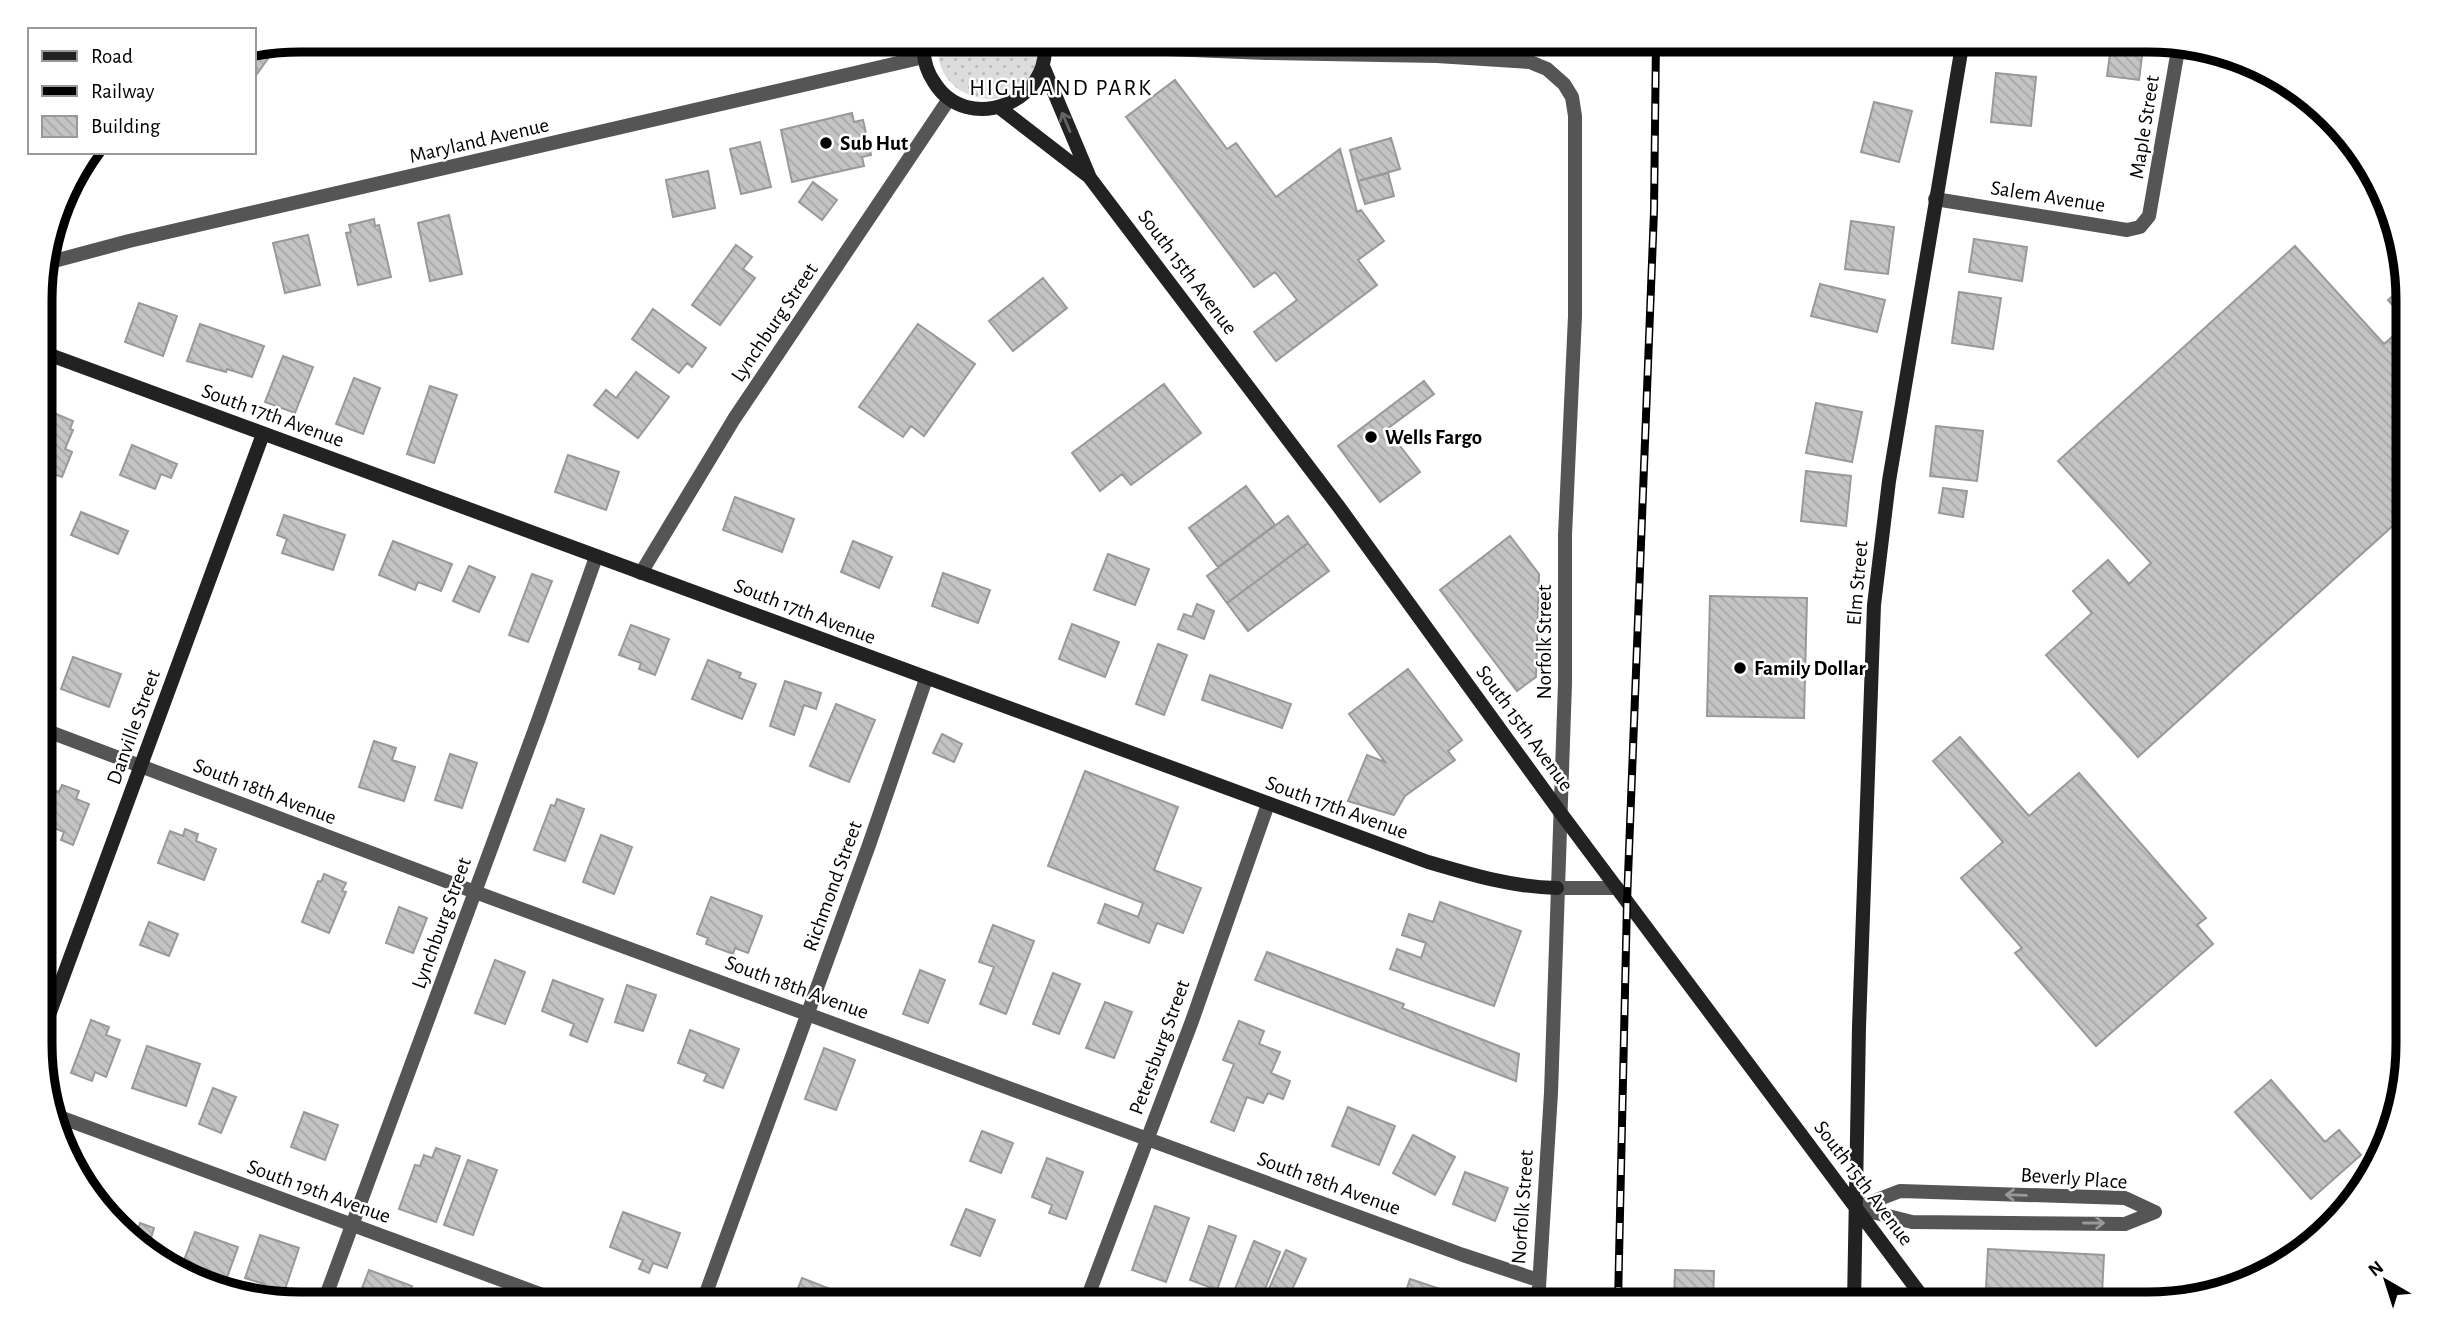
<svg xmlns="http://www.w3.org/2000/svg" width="2449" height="1344" font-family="'Alegreya Sans',sans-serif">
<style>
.park{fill:url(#park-dots)}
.building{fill:url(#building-back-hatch);stroke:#999;stroke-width:2}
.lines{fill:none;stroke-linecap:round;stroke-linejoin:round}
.street{stroke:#555;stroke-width:14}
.secondary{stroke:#222;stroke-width:14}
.rail-casing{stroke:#000;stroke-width:8}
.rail{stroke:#fff;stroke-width:5;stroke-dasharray:16;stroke-linecap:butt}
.oneway{stroke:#646464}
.oneway2{stroke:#999}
.poi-dot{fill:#000;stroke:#fff;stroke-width:2.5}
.labels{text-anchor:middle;stroke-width:5;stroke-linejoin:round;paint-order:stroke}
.street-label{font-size:21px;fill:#000;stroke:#fff}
.poi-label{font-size:21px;font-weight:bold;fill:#000;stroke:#fff;text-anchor:start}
.neighbourhood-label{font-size:23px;letter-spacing:2px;fill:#000;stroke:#fff}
.rim{fill:none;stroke:#000;stroke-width:9}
</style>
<defs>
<pattern id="park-dots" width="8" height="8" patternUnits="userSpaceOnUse" patternTransform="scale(1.75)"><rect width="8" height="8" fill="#dcdcdc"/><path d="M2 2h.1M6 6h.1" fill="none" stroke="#bbb" stroke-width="1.8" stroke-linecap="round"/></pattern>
<pattern id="building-back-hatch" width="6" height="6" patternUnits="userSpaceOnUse" patternTransform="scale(1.75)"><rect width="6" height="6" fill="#c4c4c4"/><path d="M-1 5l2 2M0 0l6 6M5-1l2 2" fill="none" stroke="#a7a7a7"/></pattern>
</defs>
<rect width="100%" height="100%" fill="#fff"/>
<path class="park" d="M939,40H1038C1038,47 1039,55 1037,62C1026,121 928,106 939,40Z"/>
<path class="building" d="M2112,40H2144L2139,80L2107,76Z
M265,47L272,53L254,78V49Z
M1996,73L2036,77L2031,126L1991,122Z
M1175,80L1227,149L1236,143L1276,197L1340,149L1357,212L1361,210L1384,241L1358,260L1377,285L1276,361L1254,332L1297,300L1275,272L1254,287L1126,117Z
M1874,102L1912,111L1899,162L1861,152Z
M852,113L854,122L863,120L871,155L862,157L864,166L792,182L781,130Z
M1391,138L1400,169L1358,181L1350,150Z
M760,142L771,187L741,194L730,149Z
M708,171L715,208L673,217L666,180Z
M1388,173L1394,196L1365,204L1358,181Z
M813,182L837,200L822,220L799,202Z
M449,215L462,274L430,281L418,223Z
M374,219L375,226L379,225L391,277L358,285L346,233L351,232L349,225Z
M1851,221L1894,227L1888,274L1845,269Z
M308,235L320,285L285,293L273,243Z
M1974,239L2027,247L2022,281L1969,272Z
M736,245L752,257L743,269L755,278L720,325L692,305Z
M2295,246L2384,344L2408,323V512L2138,757L2046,655L2092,613L2073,591L2108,560L2129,584L2151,563L2058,461Z
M1043,278L1067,308L1013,351L989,321Z
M2408,282V323L2388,300Z
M1820,284L1885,300L1877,332L1811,316Z
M1959,292L2001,298L1993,349L1952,343Z
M139,303L177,316L163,356L125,342Z
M653,309L706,348L692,367L687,363L679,373L632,339Z
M200,324L264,346L252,377L227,369L226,372L187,361Z
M918,324L975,364L924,436L911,426L903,437L859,407Z
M283,356L313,367L295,413L265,402Z
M636,372L669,397L638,438L594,405L606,390L616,398Z
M354,378L380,388L363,434L336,424Z
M1424,381L1434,394L1387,429L1420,472L1380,502L1338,446Z
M1164,384L1201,433L1131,485L1122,474L1100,491L1072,453Z
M430,386L457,395L434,463L407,454Z
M1816,403L1862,412L1852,462L1806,453Z
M42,412L52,416L54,413L73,421L70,429L73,430L65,449L72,452L62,477L42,470Z
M1936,426L1983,431L1977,481L1930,476Z
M132,445L177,464L171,478L161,474L155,489L120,475Z
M568,455L619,472L606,510L555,492Z
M1806,471L1851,476L1846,526L1801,521Z
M1246,486L1275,525L1218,567L1189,528Z
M1943,488L1967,491L1963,517L1939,513Z
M735,497L794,519L782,552L723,530Z
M81,512L128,531L118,554L71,535Z
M284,515L345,535L333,570L282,553L287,539L277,535Z
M1288,516L1308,543L1227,603L1207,576Z
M1510,536L1539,574L1536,677L1517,691L1440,590Z
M393,541L452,564L441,591L418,582L415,590L379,575Z
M853,541L892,557L879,588L841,572Z
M1308,543L1329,571L1248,631L1227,603Z
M1108,554L1149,569L1135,605L1094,590Z
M469,566L495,577L479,612L453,601Z
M943,573L990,590L978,623L932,606Z
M532,574L552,581L528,642L509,635Z
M1710,596L1807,598L1804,718L1707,716Z
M1197,604L1214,611L1204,639L1178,629L1184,614L1192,617Z
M1072,624L1119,642L1105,677L1059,659Z
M631,625L669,639L655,675L639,669L641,663L619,655Z
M1158,644L1187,655L1164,715L1136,704Z
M73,657L121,674L109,707L61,689Z
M708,660L741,673L739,678L756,684L742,719L692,699Z
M1408,669L1462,740L1448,751L1455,760L1405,796L1394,815L1348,801L1367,755L1385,762L1349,714Z
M1210,675L1291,704L1282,728L1202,700Z
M785,681L821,693L816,709L804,705L794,735L770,726Z
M836,704L875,720L849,782L810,766Z
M942,734L962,744L954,762L933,753Z
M1960,737L2029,816L2079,773L2206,918L2197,925L2213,944L2096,1046L2015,953L2022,948L1961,878L2003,842L1933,761Z
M374,741L396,748L392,760L415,767L404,801L359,787Z
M450,754L477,763L462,808L435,800Z
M1085,771L1178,807L1154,870L1201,888L1183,933L1157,923L1149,943L1098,923L1105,904L1138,917L1143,903L1048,866Z
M62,785L79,791L76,799L89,804L73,845L61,840L64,832L42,823V802L48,788L59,792Z
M557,799L584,809L565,861L534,850L551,805L555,806Z
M185,829L198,834L196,841L216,849L204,880L158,863L170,831L183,836Z
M601,835L632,847L614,894L583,882Z
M324,874L346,883L342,891L346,892L329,933L302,922L318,881L321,882Z
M711,897L762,916L748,953L735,948L733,954L706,944L708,938L697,934Z
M1440,902L1521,931L1494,1006L1390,969L1397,949L1421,958L1426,943L1402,935L1409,914L1433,922Z
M399,907L427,918L413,953L386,943Z
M149,922L178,934L169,956L140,945Z
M993,925L1034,941L1006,1014L980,1004L994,967L979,962Z
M1267,952L1404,1004L1402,1008L1519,1054L1516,1081L1255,980Z
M495,960L525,972L505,1024L475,1013Z
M920,970L945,980L928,1023L903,1014Z
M1053,973L1080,984L1059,1034L1033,1024Z
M553,980L603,999L587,1042L570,1035L574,1024L542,1011Z
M627,985L656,995L643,1031L615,1022Z
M1105,1002L1132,1012L1114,1058L1086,1048Z
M91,1020L109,1027L106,1035L120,1040L106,1077L95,1072L92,1081L71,1073Z
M1239,1021L1264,1031L1259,1044L1280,1052L1271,1073L1290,1081L1283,1099L1268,1093L1263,1103L1247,1097L1234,1131L1211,1122L1234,1064L1223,1060Z
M690,1030L739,1049L723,1088L704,1081L707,1074L678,1063Z
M147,1046L200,1064L186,1106L132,1088Z
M824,1048L855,1060L836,1110L805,1099Z
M2271,1080L2325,1142L2339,1130L2361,1155L2311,1199L2235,1112Z
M213,1088L236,1097L221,1133L199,1124Z
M1348,1107L1395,1126L1379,1165L1332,1146Z
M304,1112L338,1125L325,1160L291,1147Z
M982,1131L1013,1143L1001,1173L970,1161Z
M1413,1135L1455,1157L1435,1195L1393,1173Z
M436,1148L460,1156L436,1222L399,1209L415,1165L420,1166L424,1155L432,1158Z
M1047,1158L1083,1172L1066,1219L1049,1213L1052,1205L1032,1197Z
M468,1160L497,1170L473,1235L444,1225Z
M1465,1172L1508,1188L1495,1221L1453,1204Z
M1155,1206L1189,1218L1166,1282L1132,1270Z
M966,1209L995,1220L980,1256L951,1245Z
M623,1212L680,1233L667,1268L653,1263L649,1273L639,1269L643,1260L610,1247Z
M140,1223L154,1228L148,1248L136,1236Z
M1209,1226L1236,1236L1217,1290L1190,1280Z
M195,1232L238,1247L225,1283L221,1282L218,1289L179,1273Z
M260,1235L299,1248L281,1301L260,1298L264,1284L245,1278Z
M1254,1241L1280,1252L1261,1299L1235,1289Z
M1988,1249L2104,1255L2102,1294L1986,1288Z
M1286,1250L1306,1259L1286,1303H1271L1264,1300Z
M369,1270L412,1286L405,1304H356Z
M1675,1270L1714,1271L1713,1303H1674Z
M802,1278L843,1294L839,1304H792Z
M1410,1279L1482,1303H1402Z"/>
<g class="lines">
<path class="street" d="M1045,44L1266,53L1437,56L1530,62L1547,69L1564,84L1572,97L1575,116V316L1565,535V683L1551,1093L1538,1303
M1935,199L2127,230L2140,227L2149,216L2179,44
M43,264L129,241L924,57
M641,573L734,419L949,99
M42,729L475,892L1463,1255L1538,1280
M1557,888H1617
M57,1116L567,1304
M1856,1208L1900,1191L2125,1198L2155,1212
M1856,1208L1912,1222L2125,1224L2155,1212
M323,1304L538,721L596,557
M702,1304L869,845L926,679
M1085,1304L1192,1021L1268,804"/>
<path class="secondary" d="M925,40C922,55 926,70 934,82C967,136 1054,102 1044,40
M1043,66L1090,178L1339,507L1560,812L1927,1303
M1000,108L1088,176
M42,352L1428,862C1472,875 1512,887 1557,888
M42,1034L263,434
M1854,1303L1859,1027L1874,605L1889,481L1963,40"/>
<g class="rail-casing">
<path id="rail" d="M1618,1303L1627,902L1654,211L1656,40"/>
</g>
<use href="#rail" class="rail"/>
</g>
<defs><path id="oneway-shaft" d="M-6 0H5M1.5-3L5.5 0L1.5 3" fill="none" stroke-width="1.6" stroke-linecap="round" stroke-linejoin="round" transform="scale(1.75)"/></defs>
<use class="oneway" href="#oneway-shaft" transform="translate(1066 122) rotate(-113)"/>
<g class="oneway2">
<use href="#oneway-shaft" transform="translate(2016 1195) rotate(-178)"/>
<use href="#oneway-shaft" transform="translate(2094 1223)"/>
</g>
<g class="poi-dot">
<circle cx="826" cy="143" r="7"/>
<circle cx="1371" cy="437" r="7"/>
<circle cx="1740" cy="668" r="7"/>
</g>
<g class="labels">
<g class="street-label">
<text transform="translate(2144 127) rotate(-81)" y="7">Maple Street</text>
<text transform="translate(479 140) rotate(-13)" y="7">Maryland Avenue</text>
<text transform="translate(2048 196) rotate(9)" y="7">Salem Avenue</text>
<text transform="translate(1188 272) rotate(53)" y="7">South 15th Avenue</text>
<text transform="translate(774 322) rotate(-56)" y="7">Lynchburg Street</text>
<text transform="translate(273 415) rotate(20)" y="7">South 17th Avenue</text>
<text transform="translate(1857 583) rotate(-85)" y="7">Elm Street</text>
<text transform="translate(805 611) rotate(21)" y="7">South 17th Avenue</text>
<text transform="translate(1544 642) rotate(-90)" y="7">Norfolk Street</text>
<text transform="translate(133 727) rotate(-70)" y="7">Danville Street</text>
<text transform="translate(1525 728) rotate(54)" y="7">South 15th Avenue</text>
<text transform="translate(265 791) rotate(21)" y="7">South 18th Avenue</text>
<text transform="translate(1337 807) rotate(20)" y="7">South 17th Avenue</text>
<text transform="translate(832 886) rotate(-70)" y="7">Richmond Street</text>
<text transform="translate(441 923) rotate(-70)" y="7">Lynchburg Street</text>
<text transform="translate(797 987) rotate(20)" y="7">South 18th Avenue</text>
<text transform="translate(1159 1047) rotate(-70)" y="7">Petersburg Street</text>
<text transform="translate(2074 1178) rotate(4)" y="7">Beverly Place</text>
<text transform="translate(1329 1183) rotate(20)" y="7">South 18th Avenue</text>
<text transform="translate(1864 1183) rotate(53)" y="7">South 15th Avenue</text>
<text transform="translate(319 1191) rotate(20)" y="7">South 19th Avenue</text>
<text transform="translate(1522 1207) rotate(-86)" y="7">Norfolk Street</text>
</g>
<g class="poi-label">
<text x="840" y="150">Sub Hut</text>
<text x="1385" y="444">Wells Fargo</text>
<text x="1754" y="675">Family Dollar</text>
</g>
<g class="neighbourhood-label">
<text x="1061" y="95">HIGHLAND PARK</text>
</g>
</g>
<path d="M0 0H2449V1344H0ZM300 52H2148A248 248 0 0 1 2396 300V1044A248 248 0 0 1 2148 1292H300A248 248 0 0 1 52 1044V300A248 248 0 0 1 300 52Z" fill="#fff" fill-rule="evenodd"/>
<path class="rim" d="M300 52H2148A248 248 0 0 1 2396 300V1044A248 248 0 0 1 2148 1292H300A248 248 0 0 1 52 1044V300A248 248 0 0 1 300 52Z"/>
<rect x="28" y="28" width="228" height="126" fill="#ffffff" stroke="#999999" stroke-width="2"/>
<rect x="42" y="51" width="35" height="10" fill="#222222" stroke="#999999" stroke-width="2"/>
<text x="91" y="63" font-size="21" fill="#000000">Road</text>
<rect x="42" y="86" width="35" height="10" fill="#000000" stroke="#999999" stroke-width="2"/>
<text x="91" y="98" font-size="21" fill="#000000">Railway</text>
<rect x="42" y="116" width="35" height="21" fill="url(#building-back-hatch)" stroke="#999999" stroke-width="2"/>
<text x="91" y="133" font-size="21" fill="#000000">Building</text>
<g transform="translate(2386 1281) rotate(321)" stroke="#ffffff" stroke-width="5" paint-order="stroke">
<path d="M0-5L12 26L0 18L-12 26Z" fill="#000000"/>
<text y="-10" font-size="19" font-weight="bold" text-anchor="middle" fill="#000000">N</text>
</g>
</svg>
